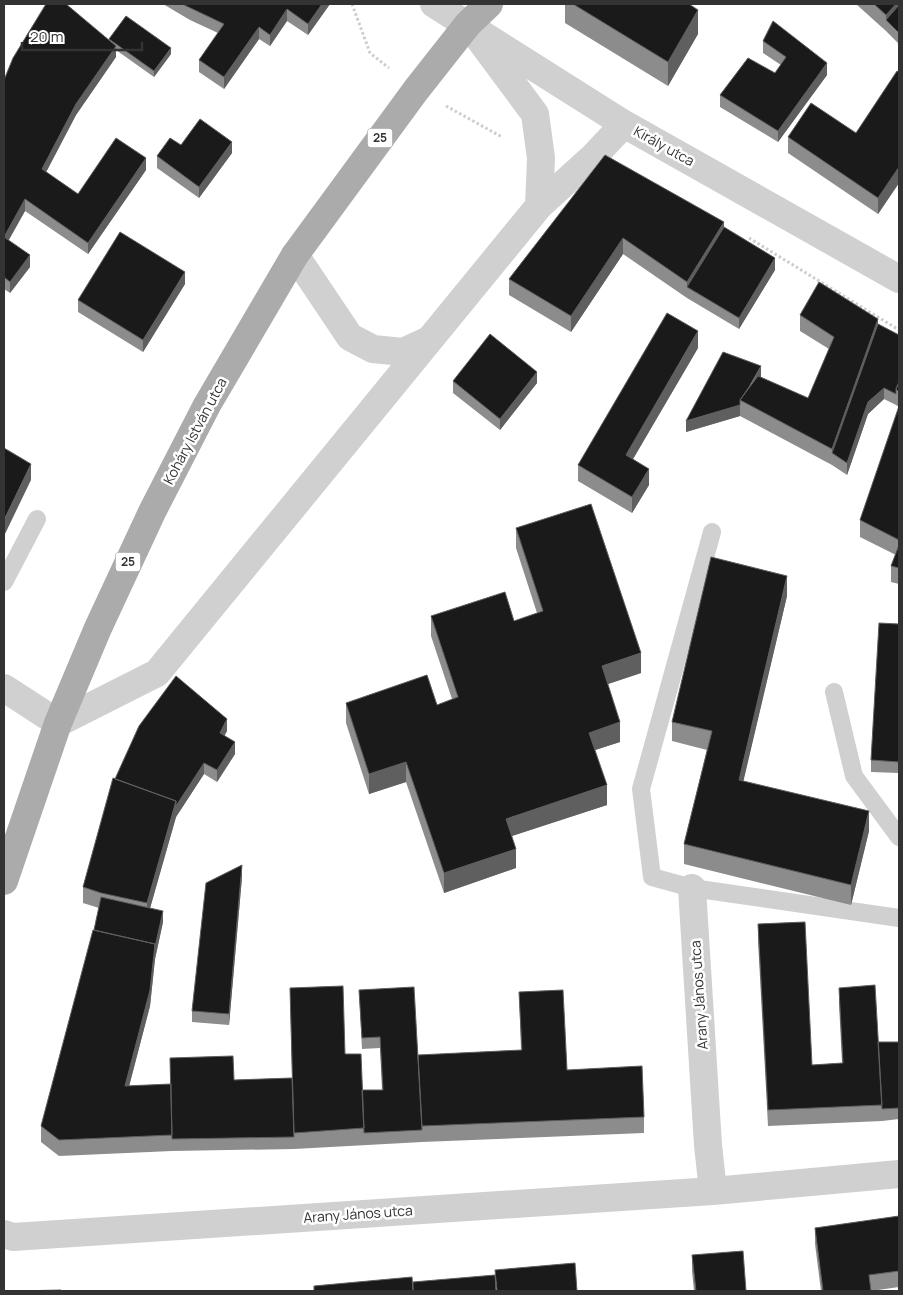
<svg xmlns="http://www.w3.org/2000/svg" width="903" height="1295" font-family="Manrope,sans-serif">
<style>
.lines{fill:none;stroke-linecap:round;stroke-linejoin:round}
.path{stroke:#cdcdcd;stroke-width:3;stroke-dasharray:2.5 2.5;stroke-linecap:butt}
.service{stroke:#d0d0d0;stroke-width:18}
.minor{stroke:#d0d0d0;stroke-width:28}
.primary{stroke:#ababab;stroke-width:28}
.wall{fill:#8c8c8c}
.shaded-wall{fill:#5f5f5f}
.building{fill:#1a1a1a;stroke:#5f5f5f}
.labels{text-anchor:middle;stroke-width:5;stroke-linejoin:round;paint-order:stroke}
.shield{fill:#fff;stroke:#707070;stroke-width:1}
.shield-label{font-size:12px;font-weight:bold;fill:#333}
.street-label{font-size:14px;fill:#333;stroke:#fff}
</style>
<rect width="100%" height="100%" fill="#fff"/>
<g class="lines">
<path class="path" d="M352,4L370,53L389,68
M446,106L502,137
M749,238L899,330"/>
<path class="service" d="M712,532L641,789L652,877L692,888L899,918
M4,582L37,519
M834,692L854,776L899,837"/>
<path class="minor" d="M434,4L624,124L899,279
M480,40L535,114L541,158L539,206
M295,255L350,337L373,349L403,352L427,341
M4,688L58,723L157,673L539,206L594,156L624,124
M692,888L708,1145L713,1191
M4,1234L13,1237L713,1191L899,1174"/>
<path class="primary" d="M4,881L58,723L98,628L152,512L207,405L295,255L416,90L468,24L489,4"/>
</g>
<path class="wall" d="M163,4H330L308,35L287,21L270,46L259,39L224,89L199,72V60L218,33L190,20Z
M565,4H689L698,34L668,86L565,23Z
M856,4H899V44L886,31Z
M109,39L171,54L154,77L116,50V57L76,115L46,172L78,194L146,170L88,254L25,211L9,240L30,267L10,293L4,289V80L109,40Z
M763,41L827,75L778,142L720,107V95L775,73L781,65L763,53Z
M899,72V183L878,214L788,153V137L856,133Z
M181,145L232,153L199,198L157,168V156Z
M605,155L724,227L775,270L739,329L687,298L623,254L571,332L509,295V279Z
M185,284L143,352L78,312V300Z
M800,315L878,324L899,335V584L891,582V566L896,555L860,537V520L899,407L896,405L884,399L868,414L847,475L832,465L740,416L686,432L761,377L808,398L829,349L800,331Z
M698,348L633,459L649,485L632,513L578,481V465Z
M453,381L537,383L500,430L453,393Z
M516,528L641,673L608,684L620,742L595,750L607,805L512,836L516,868L444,893L406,782L369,794L346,723V703L437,705L452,699L431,636V616L514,621L537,613L516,548Z
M787,596L743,781L869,831L851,905L684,864V844L707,750L672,741V722Z
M899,624V773L871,772V760Z
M227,731L224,736L235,754L217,782L204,774L176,817L150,908L163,922L155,959L150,1006L129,1086L170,1084V1058L234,1080L292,1078L290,988L345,1054L362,1090H382L380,1048L362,1049L359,990L418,1062L521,1050L519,992L567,1070L644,1117V1133L422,1142L294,1149L172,1151L59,1156L41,1142V1126L94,930L99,908L83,903V887L115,779Z
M242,877L229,1025L192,1022V1011Z
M758,924L812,1065L842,1063L839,1004V988L878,1042H899V1119L882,1121L768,1126L758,941Z
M899,1216V1287L871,1291H821L815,1244V1228Z
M692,1255L746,1291H694L692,1271Z"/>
<path class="shaded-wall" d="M322,4H330L308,35V24Z
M896,4H899V17L886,20V15Z
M287,9V21L270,46V35Z
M698,10V34L668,86V62Z
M259,27V39L224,89V77Z
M116,46V57L76,115L42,180V169L76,104Z
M171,48V54L154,77V71Z
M827,63V75L778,142V131Z
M232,142V153L199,198V187Z
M146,158V170L88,254V243Z
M899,167V183L878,214V198Z
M25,199V211L4,248V237Z
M724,222V238L687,287V298V282Z
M623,238V254L571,332V316Z
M30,255V267L10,293V282Z
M775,258V270L739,329V318Z
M185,272V284L143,352V340Z
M5,294V306L4,308V297Z
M878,319V335L832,453V449Z
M698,331V348L626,471V455Z
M761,366V377L742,401Z
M537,372V383L500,430V419Z
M884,388V399L868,414L847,475V463L868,402Z
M740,405V416L686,432V421Z
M31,464V480L4,536V520Z
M649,469V485L632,513V497Z
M787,576V596L739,800V780Z
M641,653V673L602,686V666Z
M227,719V731L220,744V733Z
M620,722V742L589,752V733Z
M235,742V754L217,782V770Z
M406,762V782L369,794V774Z
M204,763V774L176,817V806Z
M607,785V805L506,838V819Z
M176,801V817L147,919V903Z
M869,811V831L851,905V885Z
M516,849V868L444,893V873Z
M242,865V877L229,1025V1014Z
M163,911V922L155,959L150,1006L125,1102V1086L155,944Z"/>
<path class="building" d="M46,4H66L116,46L76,104L42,169L78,194L116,138L146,158L88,243L25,199L4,237L30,255L10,282L4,277V80L13,58Z
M182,4H322L308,24L287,9L270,35L259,27L224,77L199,60L224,24Z
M573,4H689L698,10L668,62Z
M874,4H896L886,15Z
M899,5V33L886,20Z
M126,16L171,48L154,71L109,39Z
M773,21L827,63L778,131L720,95L748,58L775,73L786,57L763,41Z
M897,71L899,72V167L878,198L788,137L811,103L856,133Z
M200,119L232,142L199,187L157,156L170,138L181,145Z
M605,155L724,222L687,282L623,238L571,316L509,279Z
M724,227L775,258L739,318L687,287Z
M120,232L185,272L143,340L78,300Z
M819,282L878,319L832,449L740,400L758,376L808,398L834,337L800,315Z
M667,313L698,331L626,455L649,469L632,497L578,465Z
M878,324L899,335V382L896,389V394L884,388L868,402L847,463L832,453Z
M490,334L537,372L500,419L453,381Z
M723,352L761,366L749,387L740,400V405L686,421Z
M899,382V392L896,389Z
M899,406V540L860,520Z
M4,448L31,464L4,520Z
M591,504L641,653L602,666L620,722L589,733L607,785L506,819L516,849L444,873L406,762L369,774L346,703L427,675L437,705L458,697L431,616L505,592L514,621L543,611L516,528Z
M899,545V568L891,566Z
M711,557L787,576L739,780L869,811L851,885L684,844L712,731L672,722Z
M879,623L899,624V762L871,760Z
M176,676L227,719L220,733L235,742L217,770L204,763L176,806V801L115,779L139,726Z
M113,778L176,801L147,903L101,893L83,887Z
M242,865L229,1014L192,1011L206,883Z
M101,897L163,911L155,947V944L94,930Z
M805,922L812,1065L843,1063L839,988L875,985L882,1105L768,1110L758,924Z
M93,930L155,944L150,990L125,1086L171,1084L172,1135L59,1140L41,1126Z
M343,986L345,1054H361L364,1128L294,1133L290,988Z
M414,987L422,1130L364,1133L362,1090H383L380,1037L362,1038L359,990Z
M563,990L567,1070L642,1066L644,1117L422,1126L418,1055L522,1050L519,992Z
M878,1042H899V1108L882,1109Z
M233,1056L234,1080L292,1078L294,1137L172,1139L170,1058Z
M899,1216V1271L869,1275L871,1291H823L815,1228Z
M743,1251L746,1291H696L692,1255Z
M575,1263L577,1291H497L495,1270Z
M495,1275L496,1291H413V1282Z
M412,1277L413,1291H314V1286Z
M61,1290V1291H17Z"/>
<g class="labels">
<g class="shield">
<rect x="367.5" y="128.5" width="25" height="19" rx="4"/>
<rect x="115.5" y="552.5" width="25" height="19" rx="4"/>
</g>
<g class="shield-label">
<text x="380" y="142">25</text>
<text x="128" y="566">25</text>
</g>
<g class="street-label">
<text transform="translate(664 146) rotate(29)" y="5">Király utca</text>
<text transform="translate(195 431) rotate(-62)" y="5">Koháry István utca</text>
<text transform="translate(699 995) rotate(-94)" y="5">Arany János utca</text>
<text transform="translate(358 1214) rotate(-4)" y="5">Arany János utca</text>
</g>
</g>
<rect width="903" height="1295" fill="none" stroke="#333333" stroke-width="10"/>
<path d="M22 42v8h120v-8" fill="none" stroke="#333333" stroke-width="2.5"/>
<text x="30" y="42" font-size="15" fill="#333333" stroke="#ffffff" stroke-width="4" paint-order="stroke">20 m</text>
</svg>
